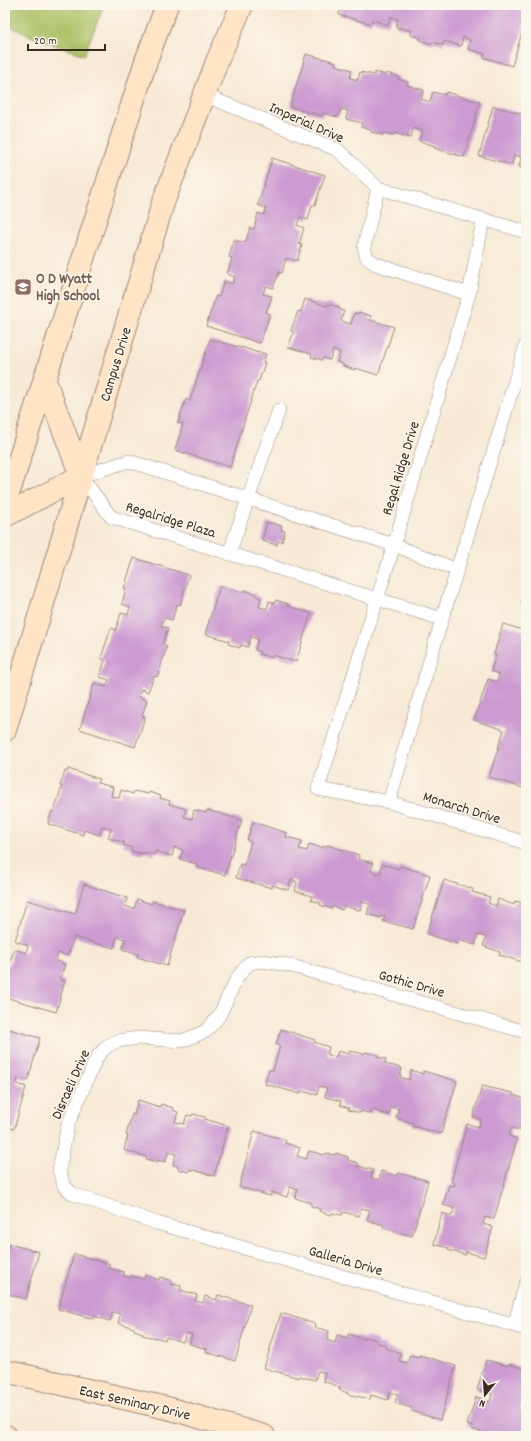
<svg xmlns="http://www.w3.org/2000/svg" width="531" height="1441" font-family="Dekko,sans-serif">
<style>
.green{fill:#adc267;stroke:#747642}
.building{fill:#cc9bd1}
.lines{fill:none;stroke-linecap:round;stroke-linejoin:round}
.lane-casing{stroke:#998a7a;stroke-width:14}
.secondary-casing{stroke:#998a7a;stroke-width:24}
.lane{stroke:#fff;stroke-width:13}
.secondary{stroke:#ffe4c6;stroke-width:22}
.labels{text-anchor:middle;stroke-width:3;stroke-linejoin:round;paint-order:stroke}
.street-label{font-size:15px;fill:#3b2a1e;stroke:#fbf7ec}
.education-label{font-size:15px;font-weight:bold;fill:#785e54;stroke:#fbf7ec;text-anchor:start}
</style>
<rect width="100%" height="100%" fill="#fbf7ec"/>
<filter id="ink" filterUnits="userSpaceOnUse"><feTurbulence type="fractalNoise" baseFrequency=".025" numOctaves="2"/><feDisplacementMap in="SourceGraphic" scale="8" xChannelSelector="R" yChannelSelector="G"/><feConvolveMatrix kernelMatrix="1 2 1 2 8 2 1 2 1" color-interpolation-filters="sRGB"/></filter>
<filter id="wash" filterUnits="userSpaceOnUse"><feTurbulence type="fractalNoise" baseFrequency=".012" numOctaves="4" result="noise"/><feDisplacementMap in="SourceGraphic" scale="16" xChannelSelector="R" yChannelSelector="G"/><feGaussianBlur stdDeviation="0.9" result="paint"/><feColorMatrix in="noise" values="0 0 0 0 0 0 0 0 0 0 0 0 0 0 0 0 0 1.4 0 .05"/><feComposite in="paint" operator="in"/></filter>
<g filter="url(#wash)">
<rect width="100%" height="100%" fill="#f7e9d5"/>
<path class="green" d="M5,5H104L84,55C63,47 21,36 5,22Z"/>
<g id="blocks">
<path class="building" d="M342,5H473V6L480,9L481,5H511L526,9V19L512,66L483,57L485,54L468,49L470,40L463,37L461,46L444,41L443,45L433,42L432,44L420,40L421,38L411,35L412,31L396,27L398,19L391,17L388,25L372,20L371,24L339,15Z
M306,54L336,62L335,65L352,70L350,78L358,80L360,72L374,75L375,72L386,75L387,73L399,77L398,79L408,82L407,85L424,90L421,99L430,102L433,92L445,95L446,92L480,102L464,157L434,148L435,146L419,141L422,131L413,128L411,138L394,133V135L383,133V135L371,132V130L361,127L362,123L346,119L348,111L341,109L338,117L323,113L322,116L290,107Z
M493,106L526,115L523,125L526,126V169L519,167L521,157L514,155L512,165L479,156Z
M272,158L325,175L315,205H312L308,220L300,217L297,225L304,228L299,244L302,245L297,261L286,258L282,273L279,272L273,288L266,286L263,294L272,296L266,312L270,314L260,343L206,326L216,296L219,297L224,281L232,284L235,277L227,274L232,258L229,257L234,240L245,243L250,228L254,229L258,213L264,215L266,208L258,205Z
M305,299L327,306L328,304L339,307V309L344,311L341,321L351,324L354,313L358,314L359,312L371,316L370,320L394,327L378,375L355,368V370L343,366V364L337,362L340,352L333,350L330,360L323,358L322,360L311,357L312,354L288,347L294,332L291,331L298,311L301,312Z
M210,339L242,348V347L258,353L259,352L266,354L263,363H265L259,381H257L230,467L175,450L183,424L178,423L186,399L190,401Z
M267,522L282,526L281,530L285,531L282,542L278,541L277,545L262,541Z
M134,558L189,575L180,605L177,604L172,620L164,618L161,626L168,628L163,644L167,646L157,677L154,676L148,692L141,689L139,697L147,700L142,716L145,717L135,747L80,729L94,683L106,687L109,680L100,677L105,660L101,658L111,628L116,630L121,613L128,615L130,607L122,604L126,588H124Z
M220,586L243,592L244,590L256,594V596L261,598L259,607L267,609L269,601L275,603L276,600L288,604V606L311,613L296,662L273,655L272,658L259,654L260,652L255,650L258,639L251,637L248,647L241,645L240,648L228,644L229,641L205,634Z
M526,589V606L521,604Z
M503,624L526,631V789L489,777L504,730L474,720L488,679L497,682L499,674L491,671L496,655L494,654Z
M68,769L99,779L97,783L113,787L111,796L119,798L121,790L133,794L134,791L148,794L149,792L161,796L160,798L170,801L169,804L186,809L184,817L192,819L194,810L206,813L207,810L242,820L225,875L196,867L197,864L180,859L183,850L174,847L172,856L155,851L154,855L144,852V854L131,851L132,848L123,845L124,842L108,838L111,829L102,826L100,835L84,830L83,835L48,824L52,811L54,812L62,786H60L65,771L67,772Z
M253,822L287,833L286,837L302,841L299,849L307,851L309,844L322,848L323,846L326,847L327,845L359,855L358,859L373,863L371,871L380,874L382,864L399,869L400,866L430,875L413,929L383,921L385,917L381,916V918L367,914L370,904L362,902L360,910L344,906L342,910L333,906L332,909L320,905L321,903L311,900L312,896L295,891L297,882L291,880L288,890L272,885V888L236,878L240,864L244,865L251,842L247,840Z
M444,880L473,889L472,892L490,897L488,903L496,906L498,899L514,905L515,901L526,904V963L499,955L500,952L483,946L486,937L478,935L475,945L459,940L458,944L427,934Z
M84,884L127,898L125,906L134,909L137,899L152,904L153,901L184,910L167,966L137,957L138,954L122,949L125,939L117,937L114,948L74,937L68,956L58,953L56,961L65,964L60,980L65,981L56,1012L5,997L6,965L9,966L14,949L26,953L28,945L15,941L27,900L75,914Z
M5,1028L40,1038L28,1080L18,1077L17,1084L26,1087L14,1129L5,1126Z
M281,1029L315,1040L314,1042L329,1047L327,1055L336,1057L338,1051L349,1054L350,1051L364,1054L365,1052L378,1055L377,1057L386,1059L385,1064L402,1068L400,1077L409,1080L411,1070L423,1074V1071L457,1081L441,1134L412,1126L413,1123L396,1118L399,1109L391,1107L389,1115L372,1110L371,1114L361,1111L360,1113L348,1110L349,1108L340,1105L341,1101L325,1097L327,1088L319,1086L317,1095L301,1091L300,1094L265,1084L269,1070H273L280,1046L276,1044Z
M482,1086L513,1093V1095L526,1099V1108L520,1130L511,1128L509,1136L517,1139L494,1219L485,1217L483,1224L493,1227L484,1257L466,1252V1255L448,1250L449,1248L434,1244L442,1213L452,1216L454,1208L443,1205L449,1185L454,1186L455,1183L451,1182L467,1124L479,1127L481,1119L473,1117Z
M138,1100L160,1107L161,1104L173,1108V1110L178,1112L175,1122L184,1124L187,1115L192,1116L193,1114L205,1117V1119L228,1126L214,1176L190,1169L189,1172L178,1169V1166L173,1165L176,1154L168,1152L165,1162L158,1160V1162L146,1159L147,1157L124,1150L128,1135H126L132,1114L134,1115Z
M254,1131L286,1140L285,1143L300,1148L297,1156L306,1159L309,1151L325,1155L326,1153L335,1155L336,1153L348,1157V1160L358,1163L357,1166L373,1170L371,1178L379,1180L381,1171L397,1176L398,1173L428,1181L412,1236L383,1228L384,1225L367,1220L370,1210L361,1208L359,1216L343,1212L342,1215L332,1213L331,1215L319,1211L320,1209L311,1206V1203L295,1198L298,1190L290,1187L287,1197L271,1192V1196L239,1187Z
M9,1244L39,1252L26,1299L5,1293V1251H7Z
M74,1254L110,1264L108,1268L124,1272L123,1275L131,1278L132,1276L144,1279L145,1275L159,1280L160,1277L172,1281L171,1284L181,1286L180,1290L197,1295L195,1301L203,1303L205,1296L216,1300L218,1295L251,1305L235,1361L206,1352L207,1349L190,1344L192,1334L186,1333L183,1342L166,1337L165,1340L155,1337V1338L142,1335L143,1333L134,1330V1328L118,1323L120,1314L113,1312L110,1321L94,1316V1319L58,1309Z
M281,1313L315,1324L314,1327L329,1331L327,1340L335,1343L337,1335L348,1338V1334L364,1339L365,1337L377,1340V1343L386,1345L385,1348L401,1353L399,1361L407,1363L410,1355L419,1357L420,1355L456,1366L440,1420L412,1411V1408L395,1403L398,1394L390,1392L388,1400L371,1395L370,1399L347,1394L348,1393L339,1390L340,1387L323,1381L325,1372L318,1371L315,1380L299,1376V1378L264,1368Z
M486,1360L508,1366L509,1364L526,1369V1403L523,1402L520,1411L526,1412V1426L523,1436H487L488,1434L472,1429L473,1427L467,1425L476,1397L490,1402L492,1394L477,1390Z"/>
</g>
</g>
<g filter="url(#ink)">
<use href="#blocks" fill-opacity="0" stroke="#998a7a" stroke-width="1"/>
<g class="lines">
<g class="lane-casing">
<path id="lane" d="M204,95L338,150L378,188L526,232
M378,188L364,247L367,258L376,264L469,294
M483,220L469,294L394,545L318,789L389,802L526,843
M229,554L279,410
M442,619L111,517L81,476L129,461L394,545L457,570
M389,802L442,619L526,345
M526,1032L288,965L263,961L249,963L237,978L219,1016L206,1031L182,1041L138,1038L118,1041L107,1046L97,1057L68,1124L59,1170L64,1186L73,1194L157,1223L526,1329
M514,1325L526,1283"/>
</g>
<g class="secondary-casing">
<path id="secondary" d="M5,504L146,61L167,5
M5,516L81,476L45,381
M5,730L163,203L218,59L242,5
M5,1371L171,1409L264,1436
M5,1436H6"/>
</g>
<use href="#lane" class="lane"/>
<use href="#secondary" class="secondary"/>
</g>
</g>
<defs>
<g id="school-square" transform="scale(0.9)"><rect x="-9" y="-9" width="18" height="18" rx="4" fill="#8d6e63" stroke="#fbf7ec"/><path d="M0-5L7-2L0 1L-7-2ZM-4 1L0 2.5L4 1V4Q0 6-4 4Z" fill="#fff"/></g>
</defs>
<g fill-rule="evenodd">
<use href="#school-square" x="23" y="287"/>
</g>
<g class="labels">
<g class="street-label">
<text transform="translate(307 122) rotate(24)" y="5">Imperial Drive</text>
<text transform="translate(115 364) rotate(-73)" y="5">Campus Drive</text>
<text transform="translate(400 468) rotate(-73)" y="5">Regal Ridge Drive</text>
<text transform="translate(171 519) rotate(17)" y="5">Regalridge Plaza</text>
<text transform="translate(462 807) rotate(17)" y="5">Monarch Drive</text>
<text transform="translate(412 983) rotate(16)" y="5">Gothic Drive</text>
<text transform="translate(70 1084) rotate(-66)" y="5">Disraeli Drive</text>
<text transform="translate(346 1260) rotate(16)" y="5">Galleria Drive</text>
<text transform="translate(135 1402) rotate(13)" y="5">East Seminary Drive</text>
</g>
<g class="education-label">
<text x="36" y="283">O D Wyatt<tspan x="36" dy="17">High School</tspan></text>
</g>
</g>
<rect width="531" height="1441" fill="none" stroke="#fbf7ec" stroke-width="20"/>
<g transform="translate(485 1395) rotate(197)" stroke="#fbf7ec" stroke-width="3" paint-order="stroke">
<path d="M0-3L7 15L0 10L-7 15Z" fill="#3b2a1e"/>
<text y="-6" font-size="11" font-weight="bold" text-anchor="middle" fill="#3b2a1e">N</text>
</g>
<path d="M28 44v6h77v-6" fill="none" stroke="#3b2a1e" stroke-width="2"/>
<text x="34" y="44" font-size="12" fill="#3b2a1e" stroke="#fbf7ec" stroke-width="3" paint-order="stroke">20 m</text>
</svg>
